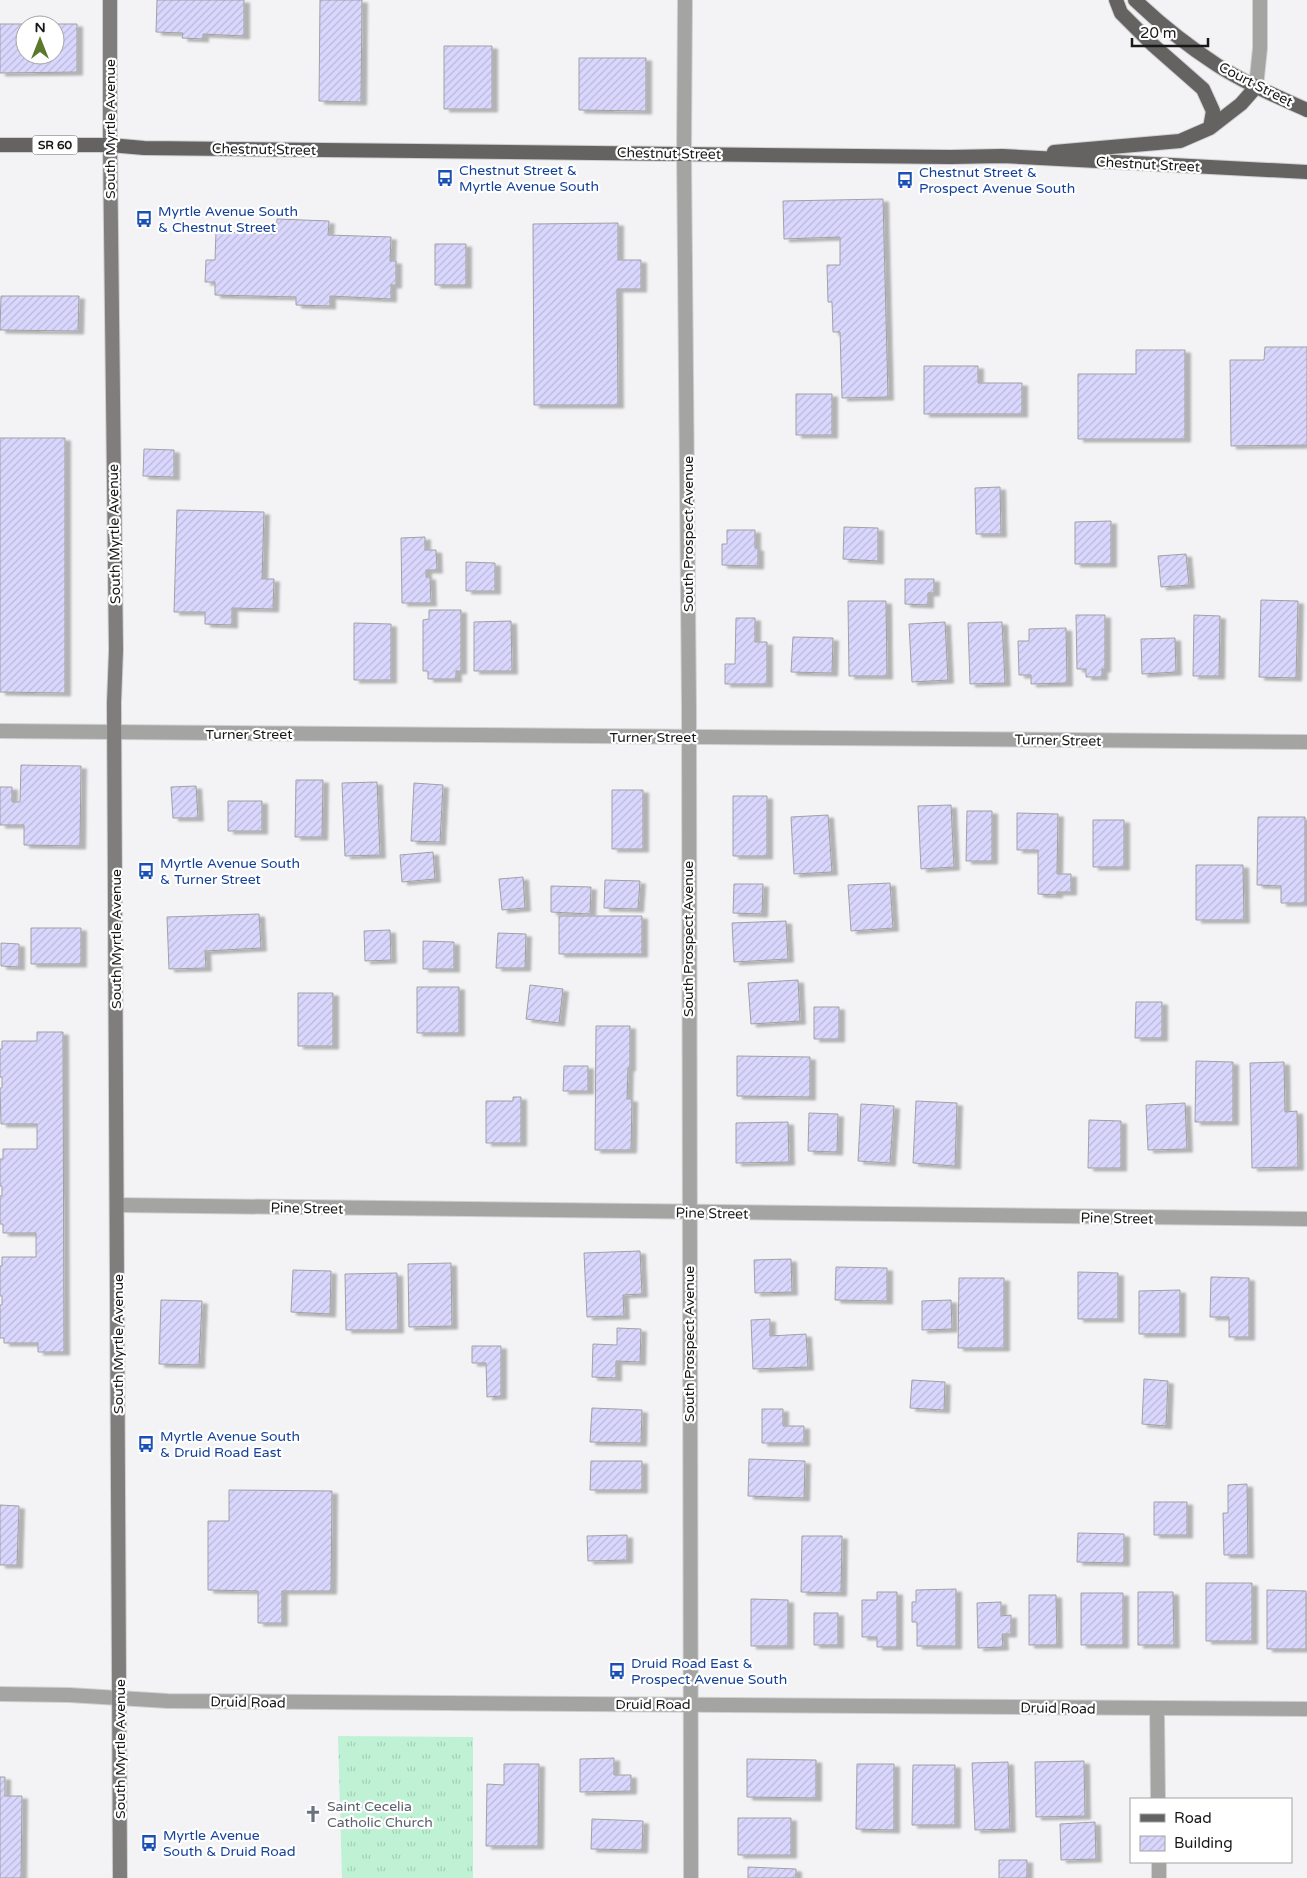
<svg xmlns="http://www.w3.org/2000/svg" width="1307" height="1878" font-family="'Varela Round',sans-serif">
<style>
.grass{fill:url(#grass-tufts)}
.building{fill:url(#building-hatch);stroke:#a1a1a3;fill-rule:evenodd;filter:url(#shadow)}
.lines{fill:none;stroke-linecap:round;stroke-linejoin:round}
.minor-casing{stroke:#d0d0d2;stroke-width:16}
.tertiary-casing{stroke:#d0d0d2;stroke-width:16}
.secondary-casing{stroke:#d0d0d2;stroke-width:16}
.primary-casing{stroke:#d0d0d2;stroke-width:16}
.minor{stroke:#a4a4a3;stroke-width:14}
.tertiary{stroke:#a4a4a3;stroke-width:14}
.secondary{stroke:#7f7e7d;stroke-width:14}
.primary{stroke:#646362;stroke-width:14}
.labels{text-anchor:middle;stroke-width:4.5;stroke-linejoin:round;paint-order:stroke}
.shield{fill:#fff;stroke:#5d5d5d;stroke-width:1}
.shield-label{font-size:12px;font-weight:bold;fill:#181818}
.street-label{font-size:14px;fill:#181818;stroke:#fff}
.transit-label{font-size:14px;fill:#164399;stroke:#fff;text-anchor:start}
.worship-label{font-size:14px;fill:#5b616d;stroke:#fff;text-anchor:start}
</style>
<defs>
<pattern id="grass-tufts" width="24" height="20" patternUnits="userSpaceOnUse" patternTransform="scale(1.25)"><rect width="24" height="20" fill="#bff2d5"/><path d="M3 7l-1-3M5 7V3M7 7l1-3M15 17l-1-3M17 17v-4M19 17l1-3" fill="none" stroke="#a3cfb6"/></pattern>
<pattern id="building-hatch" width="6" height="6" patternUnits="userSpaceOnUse" patternTransform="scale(1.25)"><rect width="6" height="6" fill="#d9d7fd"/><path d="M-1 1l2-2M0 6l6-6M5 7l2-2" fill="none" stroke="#bab8d8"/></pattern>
<filter id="shadow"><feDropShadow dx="5.5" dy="3" stdDeviation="1" flood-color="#0004"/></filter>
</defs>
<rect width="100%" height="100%" fill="#f3f3f5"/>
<path class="grass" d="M338,1736L473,1737V1878H342Z"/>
<path class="building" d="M157,0H244V36L203,34V39L182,38L183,33L156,32Z
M320,0H362L361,102L319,101Z
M0,24H77V72L0,73ZM25,25H55V55H25Z
M444,46H492V109H444Z
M579,58H646V111L579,110Z
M883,199L888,397L842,398L840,332H833L832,302H828L827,265H840V237L784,239L783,201Z
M277,219L329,221L328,235L391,237L390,261H396V285H391V299L330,296V306L296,305V297L215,295V282H205L206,260H215L216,232L276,234Z
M618,223V260H641V289H617L618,405H534L533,224Z
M435,244H466V285H435Z
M1,296H79L78,331L0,330Z
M1265,347H1307V445L1231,446L1230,360H1264Z
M1136,350H1185V439H1078V374H1136Z
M924,366H978V383H1022V414H924Z
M796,394H832V435H796Z
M0,438H65V693L0,692Z
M144,449L174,450V477L143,476Z
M1000,487L1001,534H976L975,488Z
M177,510L264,512L262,579H274L273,609L232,608V625L205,624V612H174Z
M1111,521V564H1075V522Z
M844,527L878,528V561L843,559Z
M727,530H755V548H758V566L722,565V544H727Z
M425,537V550H436L437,570H426V577H430L431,603H402L401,538Z
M1186,554L1189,585L1161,587L1158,556Z
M466,562L495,563V591H466Z
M905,579H934V593H928V605L905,604Z
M1261,600L1298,601L1296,678L1259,677Z
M848,601H886L887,676H849Z
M429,610H461V671H456V679H428V671H423V620L429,619Z
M1076,615H1105V669H1102V677H1086V669H1077Z
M1194,615L1220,616L1219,676H1193Z
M736,618H755V642H767V684H725V664H735Z
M511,621L512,671H474V622Z
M945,622L948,680L912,682L909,624Z
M1002,622L1005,683L970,684L968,623Z
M354,623L391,624V680H354Z
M1066,628L1067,683L1031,684V675H1019L1018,641H1029V629Z
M793,637L833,638L832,673L791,672Z
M1175,638L1176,672L1142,674L1141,639Z
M21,765L81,766L80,846L24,845V825H0V787H12V802H20Z
M296,780H323L322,837H295Z
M377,782L380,855L345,856L342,783Z
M414,783L443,785L440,842L411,841Z
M196,786L198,818H173L171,787Z
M612,790H643V849H612Z
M733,796H767V856H733Z
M228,801H262V831H228Z
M951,805L954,867L921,869L918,806Z
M967,811H992V861H966Z
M1017,813L1058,814L1057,874H1071V892H1057V895L1038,894V850H1017Z
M828,815L832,872L794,874L791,817Z
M1258,817H1305V903H1281V886L1257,885Z
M1093,820H1124V867H1093Z
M433,852L435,879L402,882L400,855Z
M1196,865H1243L1244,920H1196Z
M523,877L525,908L502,910L499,879Z
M605,880L640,881L638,909L604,908Z
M890,883L893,928L851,931L848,885Z
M734,884H763L762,914L733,913Z
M551,886L591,887L590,914L551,912Z
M259,914L261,948L205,951L206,968L169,969L167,917Z
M559,916H642V954H559Z
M786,921L788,959L734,962L732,923Z
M31,928H81V964H31Z
M390,930L391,960L365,961L364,931Z
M498,933L526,934L525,968H496Z
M423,941L454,942V969H423Z
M1,943L19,944V967L1,966Z
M798,980L800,1021L751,1024L748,983Z
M530,985L563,989L559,1023L526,1019Z
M417,987H459V1033H417Z
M298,993H333V1046H298Z
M1136,1002H1162V1038H1135Z
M814,1007H839V1039H814Z
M596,1026H630V1068H628L627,1099H632L631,1150H595Z
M37,1032H63L64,1352H38V1343H4V1338H0V1305H2V1296H0V1266H2V1257H36V1233H3V1224H0V1196H2V1186H0V1159H3V1149H37V1124H1L0,1088H2V1077H0V1049H2V1041H37Z
M737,1056L810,1057V1097L737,1096Z
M1196,1061L1233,1062V1122H1195Z
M1284,1062L1285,1112L1297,1111L1298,1167L1252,1168L1250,1063Z
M564,1066H588V1091H563Z
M513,1097H521V1143H486V1101H513Z
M916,1101L957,1103L955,1166L913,1163Z
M1185,1103L1187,1149L1148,1150L1146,1105Z
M861,1104L894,1106L890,1163L858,1161Z
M809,1113L838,1114L837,1152L808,1151Z
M1089,1120L1121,1121V1168H1088Z
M788,1122L789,1162L736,1163V1123Z
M640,1251L642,1294L623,1295L624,1316L587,1317L584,1253Z
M791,1259L792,1292L755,1293L754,1260Z
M451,1263L452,1326L409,1327L408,1264Z
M836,1267L887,1268V1301L835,1300Z
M293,1270L331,1271L330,1314L291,1312Z
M1078,1272L1118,1273V1319H1078Z
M397,1273L398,1330H346L345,1274Z
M1211,1277L1249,1278V1337H1229V1317H1210Z
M959,1278H1004V1348H958Z
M1180,1290V1334H1139V1291Z
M161,1300L202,1301L199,1365L159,1364Z
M951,1300L952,1329L922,1330V1301Z
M770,1319V1336L806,1334L808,1367L753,1369L751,1320Z
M617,1328L641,1329L640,1362L616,1361V1378L592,1377L593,1344L617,1345Z
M472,1346H501V1396L487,1397L486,1363H472Z
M1144,1379L1168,1381L1166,1426L1142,1424Z
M912,1380L945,1382L944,1410L910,1408Z
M592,1408L642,1410L641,1443L590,1442Z
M762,1409H783V1426H804V1443H762Z
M749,1459L805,1461L804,1498L748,1496Z
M591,1461H642V1490H590Z
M1247,1484L1248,1555H1224L1223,1513H1228V1485Z
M229,1490L332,1491L331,1591H282V1623H258V1591L208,1590V1521H229Z
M1154,1502H1187V1535H1154Z
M0,1505L19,1506L17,1565H0Z
M1078,1533L1124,1534V1563L1077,1562Z
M627,1535V1560L588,1561L587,1536Z
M802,1536H842L841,1593L801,1592Z
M1206,1583H1252V1641H1206Z
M956,1589V1646H917V1622H912V1602H916V1590Z
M1267,1590L1306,1591V1649H1267Z
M877,1592H897V1647H877V1637H862V1600H877Z
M1138,1592H1173L1174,1645H1138Z
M1081,1593H1123V1645H1081Z
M1029,1595H1056L1057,1645H1029Z
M751,1599L788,1600V1646H751Z
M1001,1602V1616L1011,1615V1634H1002L1003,1647L978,1648L977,1603Z
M814,1613H838V1645H814Z
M614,1758V1775H631V1791L580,1792V1759Z
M747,1759L816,1760V1798L747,1797Z
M1084,1761L1085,1816L1036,1817L1035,1762Z
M1008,1762L1010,1829L975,1830L972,1763Z
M504,1764H539L538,1846H486L487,1784L504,1785Z
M857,1764H894V1830L856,1829Z
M913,1765H955V1825H912Z
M0,1777H5V1796H22L21,1878H0Z
M738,1818H791V1855H738Z
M592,1819L643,1821L642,1850L591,1849Z
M1095,1822L1096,1859L1061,1860L1060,1824Z
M999,1860H1027V1878H999Z
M748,1867L796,1869V1878H748Z"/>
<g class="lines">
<g class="minor-casing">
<path id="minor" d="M685,0L684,153L689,708L691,1878
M1256,87L1260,48V0
M0,731L1307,742
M117,1205L1307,1219
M1157,1709L1158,1799
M1159,1862V1878"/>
</g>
<g class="tertiary-casing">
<path id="tertiary" d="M0,1694L69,1695L168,1701L1307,1709"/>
</g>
<g class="secondary-casing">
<path id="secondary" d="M110,0V145L116,650L114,703L120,1878"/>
</g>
<g class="primary-casing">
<path id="primary" d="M1116,0L1121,13L1153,45L1203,89L1213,111L1210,128
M1135,0C1160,24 1188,46 1217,65C1245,83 1276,96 1307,110
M0,145H110L144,148L951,157L1002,156L1307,172
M1054,152L1180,141L1210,128L1241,104L1256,87"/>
</g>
<use href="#minor" class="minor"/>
<use href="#tertiary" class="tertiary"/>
<use href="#secondary" class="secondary"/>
<use href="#primary" class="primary"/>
</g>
<defs>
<g id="bus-bare" transform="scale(1.35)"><path d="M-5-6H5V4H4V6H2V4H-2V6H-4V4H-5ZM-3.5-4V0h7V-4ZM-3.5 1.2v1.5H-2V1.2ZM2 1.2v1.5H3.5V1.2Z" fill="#1a4fb4" stroke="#fff" stroke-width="2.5" paint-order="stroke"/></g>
<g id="church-bare" transform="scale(1.35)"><path d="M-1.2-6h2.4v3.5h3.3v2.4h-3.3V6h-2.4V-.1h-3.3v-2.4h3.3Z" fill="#6b7280" stroke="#fff" stroke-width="2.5" paint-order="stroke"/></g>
</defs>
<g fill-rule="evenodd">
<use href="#bus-bare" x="445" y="178"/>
<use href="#bus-bare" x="905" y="180"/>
<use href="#bus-bare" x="144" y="219"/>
<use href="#bus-bare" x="146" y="871"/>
<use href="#bus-bare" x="146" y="1444"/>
<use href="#bus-bare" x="617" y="1671"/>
<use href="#church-bare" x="313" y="1814"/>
<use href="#bus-bare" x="149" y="1843"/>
</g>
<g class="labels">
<rect class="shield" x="32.5" y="135.5" width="45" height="19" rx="4"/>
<g class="shield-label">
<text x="55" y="149">SR 60</text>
</g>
<g class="street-label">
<text transform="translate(1256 84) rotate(27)" y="5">Court Street</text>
<text transform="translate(110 129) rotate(-90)" y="5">South Myrtle Avenue</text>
<text transform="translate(264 149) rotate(1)" y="5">Chestnut Street</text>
<text transform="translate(669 153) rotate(1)" y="5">Chestnut Street</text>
<text transform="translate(1148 164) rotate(3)" y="5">Chestnut Street</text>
<text transform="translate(114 534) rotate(-91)" y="5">South Myrtle Avenue</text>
<text transform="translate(688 534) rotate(-90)" y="5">South Prospect Avenue</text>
<text x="249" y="739">Turner Street</text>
<text x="653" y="742">Turner Street</text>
<text transform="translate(1058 740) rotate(1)" y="5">Turner Street</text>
<text transform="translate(116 939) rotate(-90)" y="5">South Myrtle Avenue</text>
<text transform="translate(688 939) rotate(-90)" y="5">South Prospect Avenue</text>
<text transform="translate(307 1208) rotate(1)" y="5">Pine Street</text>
<text transform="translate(712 1213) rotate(1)" y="5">Pine Street</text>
<text transform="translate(1117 1218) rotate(1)" y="5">Pine Street</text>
<text transform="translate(118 1344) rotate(-90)" y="5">South Myrtle Avenue</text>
<text transform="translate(689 1344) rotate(-90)" y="5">South Prospect Avenue</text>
<text transform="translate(248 1702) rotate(1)" y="5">Druid Road</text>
<text x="653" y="1709">Druid Road</text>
<text transform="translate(1058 1708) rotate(1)" y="5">Druid Road</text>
<text transform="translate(120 1749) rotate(-90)" y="5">South Myrtle Avenue</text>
</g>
<g class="transit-label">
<text x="459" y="175">Chestnut Street &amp;<tspan x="459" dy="16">Myrtle Avenue South</tspan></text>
<text x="919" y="177">Chestnut Street &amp;<tspan x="919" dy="16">Prospect Avenue South</tspan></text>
<text x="158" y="216">Myrtle Avenue South<tspan x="158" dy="16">&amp; Chestnut Street</tspan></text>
<text x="160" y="868">Myrtle Avenue South<tspan x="160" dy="16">&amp; Turner Street</tspan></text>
<text x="160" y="1441">Myrtle Avenue South<tspan x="160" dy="16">&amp; Druid Road East</tspan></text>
<text x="631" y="1668">Druid Road East &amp;<tspan x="631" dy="16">Prospect Avenue South</tspan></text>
<text x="163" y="1840">Myrtle Avenue<tspan x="163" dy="16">South &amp; Druid Road</tspan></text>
</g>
<g class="worship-label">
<text x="327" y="1811">Saint Cecelia<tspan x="327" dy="16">Catholic Church</tspan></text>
</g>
</g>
<rect x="1130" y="1798" width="162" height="65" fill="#ffffff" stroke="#a3a3a3"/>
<rect x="1140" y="1814" width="25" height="8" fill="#646362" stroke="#a3a3a3"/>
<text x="1174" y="1823" font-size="15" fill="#181818">Road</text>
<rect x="1140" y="1836" width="25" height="15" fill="url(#building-hatch)" stroke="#a3a3a3"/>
<text x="1174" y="1848" font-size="15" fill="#181818">Building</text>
<g transform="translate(40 40)"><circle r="24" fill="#ffffff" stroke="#a3a3a3"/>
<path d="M0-4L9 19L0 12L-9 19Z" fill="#5c782c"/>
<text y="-8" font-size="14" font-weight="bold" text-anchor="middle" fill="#181818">N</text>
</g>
<path d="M1132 38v8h76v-8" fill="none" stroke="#181818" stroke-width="2.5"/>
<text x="1140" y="38" font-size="15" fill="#181818" stroke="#ffffff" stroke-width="4" paint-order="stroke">20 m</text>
</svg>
